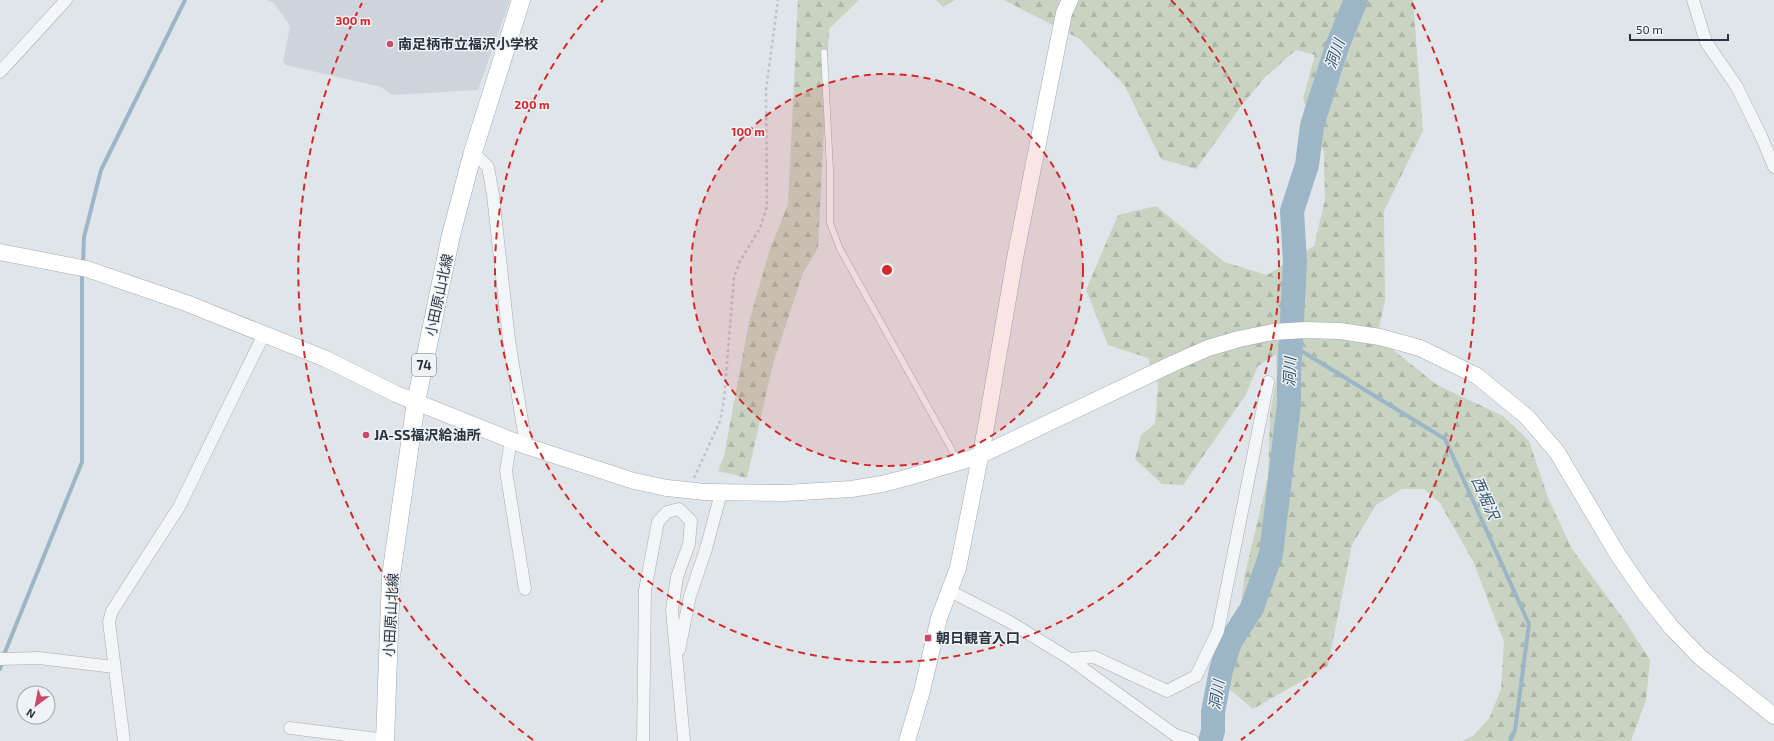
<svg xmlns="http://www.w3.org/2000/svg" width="1774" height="741" font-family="'Exo 2','Noto Sans JP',sans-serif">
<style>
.built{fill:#ced4db}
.forest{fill:url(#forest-firs)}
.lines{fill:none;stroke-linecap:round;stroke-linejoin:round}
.stream{stroke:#9cb6c8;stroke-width:4}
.river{stroke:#9cb6c8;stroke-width:24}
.lane-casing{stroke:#a5acb3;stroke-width:7}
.street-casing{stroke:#a5acb3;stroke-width:13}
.secondary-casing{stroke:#a5acb3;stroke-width:17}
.primary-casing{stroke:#a0aab4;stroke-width:19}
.path{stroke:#bec3c7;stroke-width:2.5;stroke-dasharray:3 3;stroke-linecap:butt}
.lane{stroke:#f3f5f7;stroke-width:6}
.street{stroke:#f3f5f7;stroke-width:12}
.secondary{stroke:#fff;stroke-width:16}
.primary{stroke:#fff;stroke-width:18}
.secondary-bridge-casing{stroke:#a5acb3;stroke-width:17;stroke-linecap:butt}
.secondary-bridge{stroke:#fff;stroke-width:16}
.ring{fill:none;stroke:#d62828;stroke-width:2;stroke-dasharray:7 5}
.poi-dot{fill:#cb4969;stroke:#f0f3f6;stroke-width:1.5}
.labels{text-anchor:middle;stroke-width:3;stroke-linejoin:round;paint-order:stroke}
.shield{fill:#f0f3f6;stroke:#656d77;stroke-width:1}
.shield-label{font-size:13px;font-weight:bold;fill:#293440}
.poi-label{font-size:14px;font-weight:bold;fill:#293440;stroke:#f0f3f6;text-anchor:start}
.street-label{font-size:14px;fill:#293440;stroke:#f0f3f6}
.water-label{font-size:15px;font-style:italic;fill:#345773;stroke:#f0f3f6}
.centre{fill:#d62828;stroke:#f0f3f6;stroke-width:2}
.ring-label{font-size:12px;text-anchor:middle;font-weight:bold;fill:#d62828;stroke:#f0f3f6;stroke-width:3;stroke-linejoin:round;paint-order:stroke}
</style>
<defs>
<pattern id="forest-firs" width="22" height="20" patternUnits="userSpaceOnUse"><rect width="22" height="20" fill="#c8d3c2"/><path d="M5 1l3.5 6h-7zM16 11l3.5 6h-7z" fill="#acb6a8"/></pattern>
</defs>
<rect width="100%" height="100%" fill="#e0e5e9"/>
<path class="built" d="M267,0H510L478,90L392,95L381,87L286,65L283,62L290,26L274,3Z"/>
<path class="forest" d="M798,0H859L829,29L818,248L803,273L773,364L747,478L718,471L724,456L749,322L770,249L788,204Z
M936,0H955L943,7Z
M1004,0H1413L1423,131L1384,211L1385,300L1377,337L1437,385L1503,416L1529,441L1549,500L1572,549L1627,624L1650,660L1646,700L1631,741H1462L1473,736L1489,719L1501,689L1504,642L1473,561L1440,503L1424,489H1402L1376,505L1352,545L1328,666L1253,709L1229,689L1245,574L1268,477L1270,414L1277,375L1276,354L1258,366L1245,396L1183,485L1162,484L1135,459L1141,435L1155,424L1158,385L1148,358L1108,345L1086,290L1118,215L1156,206L1224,262L1267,275L1314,246L1325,200L1324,152L1303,99L1315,55L1296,50L1265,77L1242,105L1196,169L1161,159L1125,86L1080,39Z"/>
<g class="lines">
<path class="stream" d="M83,264L84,237L101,170L185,0
M1290,344L1445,439L1529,624L1515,730L1510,741
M0,669L5,652L82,462V271"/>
<path class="river" d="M1210,741L1213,731V712L1221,670L1230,642L1252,608L1271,554L1289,404V377L1295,262L1292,211L1307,165L1312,126L1318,106L1338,44L1356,0"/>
<g class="lane-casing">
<path id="lane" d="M824,52L830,170V223L840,249L958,461"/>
</g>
<g class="street-casing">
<path id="street" d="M1693,0L1706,42L1737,87L1761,136L1774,167
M0,72L66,0
M473,152L488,167L493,195L509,340L526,446
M511,440L506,471L525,589
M950,591L1010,622L1070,659L1175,735L1193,741
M679,650L690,596L706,549L721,493
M0,659L39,658L114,667
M1070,659L1094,657L1167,691L1196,676L1218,631L1268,382
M290,728L386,740
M124,741L109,622L112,611L179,507L264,334
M643,741L645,590L658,522L667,512L679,509L691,521L689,544L677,577L672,610L684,741"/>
</g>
<g class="secondary-casing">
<path id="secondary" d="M0,252L87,269L186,303L326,359L396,394L526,446L634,481L667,488
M705,492L785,493L851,489L882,484L909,477L979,456L1172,364L1208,348L1239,339L1273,332L1305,330L1340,331L1380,337L1420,348L1477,376L1527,417L1557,452L1618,555L1642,590L1671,627L1700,657L1774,716
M907,741L922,691L939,618L958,568L986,427L1015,258L1064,13L1070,0"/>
</g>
<g class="primary-casing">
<path id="primary" d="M385,741L391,576L416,402L451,235L473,152L521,0"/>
</g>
<path class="path" d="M694,478L720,421L724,400L734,277L740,261L760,228L767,206L766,90L778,0"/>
<use href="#lane" class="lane"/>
<use href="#street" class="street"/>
<use href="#secondary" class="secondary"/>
<use href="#primary" class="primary"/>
<g class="secondary-bridge-casing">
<path id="secondary-bridge" d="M667,488L705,492"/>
</g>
<use href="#secondary-bridge" class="secondary-bridge"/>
</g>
<circle cx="887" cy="270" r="196" fill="#d62828" fill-opacity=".12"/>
<g class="ring">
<circle cx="887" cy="270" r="196"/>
<path d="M1171 0A392 392 0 1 1 603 0"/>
<path d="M533 740A589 589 0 0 1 362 3M1412 3A589 589 0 0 1 1241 740"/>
</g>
<g class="poi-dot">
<circle cx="390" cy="44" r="4"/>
<circle cx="366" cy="435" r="4"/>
<rect x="924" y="634" width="8" height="8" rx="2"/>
</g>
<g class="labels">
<rect class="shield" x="412" y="354" width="24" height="22" rx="3"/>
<g class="shield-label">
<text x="424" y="370">74</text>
</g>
<g class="poi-label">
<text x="398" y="49">南足柄市立福沢小学校</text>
<text x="374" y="440">JA-SS福沢給油所</text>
<text x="936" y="643">朝日観音入口</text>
</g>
<g class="street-label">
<text transform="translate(439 295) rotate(-78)" y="5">小田原山北線</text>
<text transform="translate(391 615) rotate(-87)" y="5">小田原山北線</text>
</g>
<g class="water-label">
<text transform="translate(1335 54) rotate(-71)" y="5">洞川</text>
<text transform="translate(1290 372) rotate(-88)" y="5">洞川</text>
<text transform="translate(1485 498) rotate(66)" y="5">西堀沢</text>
<text transform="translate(1217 695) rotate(-82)" y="5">洞川</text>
</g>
</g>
<circle cx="887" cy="270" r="6" class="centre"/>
<g class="ring-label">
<text x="353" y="25">300 m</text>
<text x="532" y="109">200 m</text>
<text x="748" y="136">100 m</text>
</g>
<g transform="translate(36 705) rotate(212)"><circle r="19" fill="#f0f3f6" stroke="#a0a7ad"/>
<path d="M0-3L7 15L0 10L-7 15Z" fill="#cb4969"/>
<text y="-6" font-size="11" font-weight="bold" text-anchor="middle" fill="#293440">N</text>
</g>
<path d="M1630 34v6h98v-6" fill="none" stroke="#293440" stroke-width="2"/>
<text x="1636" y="34" font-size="12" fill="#293440" stroke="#f0f3f6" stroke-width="3" paint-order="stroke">50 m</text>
</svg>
